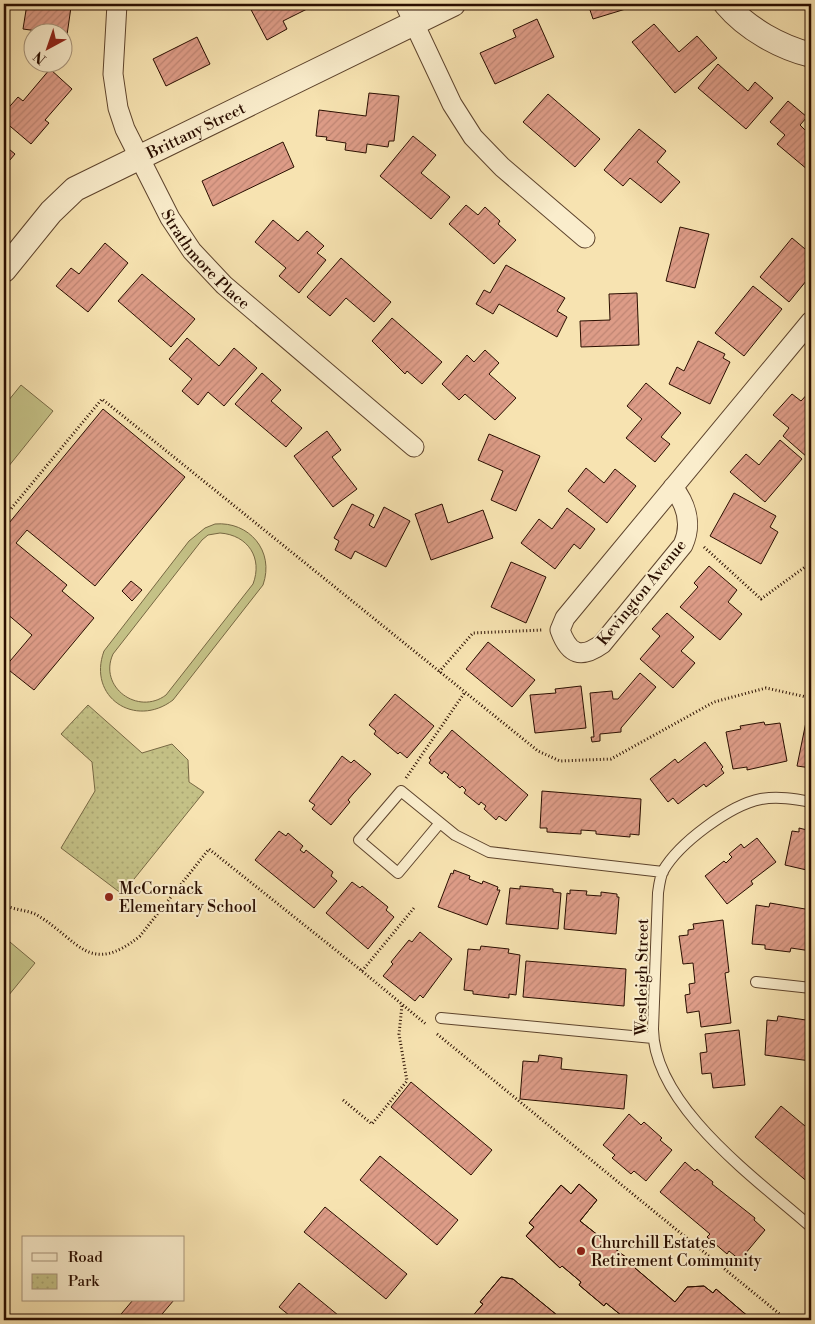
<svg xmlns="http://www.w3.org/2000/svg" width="815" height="1324" font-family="'Libre Bodoni',serif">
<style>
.park{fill:url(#park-dots);stroke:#776843}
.garden{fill:#c4c186;stroke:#776843;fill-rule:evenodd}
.building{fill:url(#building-hatch);stroke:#2a0e00}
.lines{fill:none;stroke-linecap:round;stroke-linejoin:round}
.service-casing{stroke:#5d432c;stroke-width:12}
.minor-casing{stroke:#5d432c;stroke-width:21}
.tertiary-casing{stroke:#5d432c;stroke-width:26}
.path{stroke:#2a0e00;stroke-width:3;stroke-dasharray:1 2.5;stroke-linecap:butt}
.service{stroke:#faedcc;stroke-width:10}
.minor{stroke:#faedcc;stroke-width:19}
.tertiary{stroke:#faedcc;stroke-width:24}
.poi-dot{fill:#8f2418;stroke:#faedcc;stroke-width:2}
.labels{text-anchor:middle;stroke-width:4;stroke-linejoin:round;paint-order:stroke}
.street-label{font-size:16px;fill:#2a0e00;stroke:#faedcc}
.poi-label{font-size:16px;fill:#2a0e00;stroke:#faedcc;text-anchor:start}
</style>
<defs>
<pattern id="park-dots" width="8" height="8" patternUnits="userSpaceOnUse" patternTransform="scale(1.25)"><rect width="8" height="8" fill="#c4c186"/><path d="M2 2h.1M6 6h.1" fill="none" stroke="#a9a572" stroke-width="1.8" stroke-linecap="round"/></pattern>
<pattern id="building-hatch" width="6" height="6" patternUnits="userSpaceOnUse" patternTransform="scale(1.25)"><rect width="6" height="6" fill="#dd9c87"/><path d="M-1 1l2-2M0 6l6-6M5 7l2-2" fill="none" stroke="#be8573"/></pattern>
</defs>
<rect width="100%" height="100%" fill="#f7e3b1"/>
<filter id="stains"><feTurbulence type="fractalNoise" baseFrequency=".004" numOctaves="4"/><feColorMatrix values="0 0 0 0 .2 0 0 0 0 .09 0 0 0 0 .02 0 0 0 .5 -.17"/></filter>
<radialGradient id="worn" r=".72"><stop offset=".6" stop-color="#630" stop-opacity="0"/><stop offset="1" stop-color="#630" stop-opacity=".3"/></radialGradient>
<path class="park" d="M88,705L142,753L172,744L188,760L189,782L204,792L122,894L61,848L95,791L92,762L61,734Z"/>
<path class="garden" d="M21,385L53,411L4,472V406Z
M215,524C249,521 275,551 263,585L173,700C135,729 87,697 104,651L189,541L205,528ZM220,533C248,535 263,558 253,584L166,695C138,716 98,687 113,654L202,540L208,535Z
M4,937L35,963L4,1001Z"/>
<path class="building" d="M27,4H59L71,7L67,35L23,29Z
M248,4H317L283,21L287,29L267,40Z
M588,4H642L593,19Z
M537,19L554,57L495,84L480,53L516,37L513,30Z
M654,24L679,52L697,36L717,58L675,93L632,42Z
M197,37L210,64L166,86L153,59Z
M718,64L748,91L755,82L773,98L746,129L698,88Z
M50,69L72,89L45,120L49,123L31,144L4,121V113L18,97L23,101Z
M369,93L399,96L394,141H389L388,147L367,144L366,153L345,150L346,143L326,140L327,137L316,136L319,110L366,116Z
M548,94L600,139L575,167L523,122Z
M788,101L807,117L800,125L805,130L811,123V165L808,170L777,144L785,135L770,122Z
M639,129L666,151L657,162L680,182L661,203L630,178L623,186L604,170Z
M413,136L436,155L421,173L450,197L431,219L380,176Z
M283,142L294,167L213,206L202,181Z
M4,145L15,154L4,167Z
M466,205L478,215L485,207L500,221L498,224L516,240L494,264L449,224Z
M273,220L298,241L307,231L324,246L317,253L326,260L299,293L279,276L286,268L255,242Z
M680,227L709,234L695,288L666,281Z
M792,238L811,254V275L789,302L760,277Z
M105,243L128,263L88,312L56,286L71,268L79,274Z
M341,258L391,302L374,322L346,298L330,316L307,297Z
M506,265L565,298L557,311L567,317L557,337L499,304L493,314L476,304L484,290L490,293Z
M142,274L195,319L171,347L118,301Z
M753,286L782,309L744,356L715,333Z
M637,293L639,345L581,347L580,321L610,320L609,294Z
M392,318L442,362L422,384L407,371L405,374L372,341Z
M187,338L219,366L234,348L257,368L224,406L208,392L198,405L182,391L192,379L169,359Z
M698,341L725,354L723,358L730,362L710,404L669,384L677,367L684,371Z
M485,350L499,363L489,374L516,398L495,420L465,394L459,400L442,384L467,355L474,362Z
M262,373L281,390L271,401L302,428L286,447L235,404Z
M646,383L681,413L661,437L670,444L655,462L626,438L642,419L627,406Z
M811,390V453L807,457L783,436L789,428L773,415L792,394L801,401Z
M103,409L185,477L95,586L27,530L16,543L67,585L62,591L94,618L34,690L5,667L32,635L6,613L4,615V519L9,523Z
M327,431L341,450L332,457L357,489L333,507L294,456Z
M489,434L540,456L516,511L491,500L503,471L478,460Z
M780,440L802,459L765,502L730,472L746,454L759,465Z
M586,468L604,483L615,469L636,486L607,523L568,491Z
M734,493L776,516L770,527L778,532L761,564L710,536Z
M352,504L374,515L369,525L374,528L384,507L410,521L386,567L355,551L351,559L335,550L339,541L334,538Z
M442,504L448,523L483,510L493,538L431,560L415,514Z
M567,508L595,529L580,549L574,544L555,569L521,543L539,519L552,529Z
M511,562L546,577L526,623L491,607Z
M709,566L737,590L728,602L742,614L720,640L680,607L698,587L694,583Z
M131,581L142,590L132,601L122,591Z
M667,613L694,637L681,651L695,663L673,688L640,659L660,636L652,629Z
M488,642L535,680L512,707L466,669Z
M640,673L656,687L621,728V732L600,734V741L592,742L591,737H594L590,693L612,691L613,699H618Z
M581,686L586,728L535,733L530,695L556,693L555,689Z
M395,694L434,726L407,758L400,752L398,754L374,734L376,731L369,725Z
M764,722L765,725L780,723L787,761L747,770V767L733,769L726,732L741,729L740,726Z
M806,722L811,723V768L797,766Z
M452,730L528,795L506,821L499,816L496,820L484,809L486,806L481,802L479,805L464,793L466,790L462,786L460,788L447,777L449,775L444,771L442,774L429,763L431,760L429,758Z
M705,742L723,767L721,769L724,773L706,787L704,784L678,804L673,798L668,802L650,779L675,759L678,763Z
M342,756L351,763L354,760L371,774L353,794L348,800L350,802L331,825L312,809L315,805L309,801Z
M542,791L641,799L639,835L630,834V837L596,834V831L581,830V834L547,832V828H540Z
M799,828L811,831V871L785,865L792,831L799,832Z
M279,831L286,836L288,833L303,846L300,850L304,853L306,850L333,872L331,876L337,881L314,908L255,860Z
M757,838L776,862L751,881L753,884L727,904L705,876L724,861L726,863L732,857L729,854L741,844L744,848Z
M454,870L470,876L469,879L482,884L483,881L498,887L497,890H500L487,925L438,907L451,873L453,874Z
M352,882L360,888L362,886L388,907L386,910L394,917L368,949L326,913Z
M520,886L553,889V892L561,893L558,929L506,924L510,888L520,889Z
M570,890L587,891L586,895L601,896V892L617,894V897H619L616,934L564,929L567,893L570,894Z
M770,903L811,910V951L791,948L790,952L765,949V945L752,944L756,905L769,907Z
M723,920L729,972L725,973L731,1023L701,1027L699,1011L687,1013L685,995L690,994L689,984L695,983L693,963L683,964L679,936L688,935V930L694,929L693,924Z
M420,932L452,959L423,998L420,995L415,1001L383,976L393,964L391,962L409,940L412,942Z
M481,946L509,949L508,953L520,955L516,995L509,994V998L473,994V991L464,990L468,949L480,950Z
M526,961L626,969L624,1006L523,997Z
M778,1016L806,1020V1022L811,1023V1061L765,1055L767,1020L777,1021Z
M739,1030L745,1085L713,1088L711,1073L702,1074L700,1053L707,1052L705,1034Z
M539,1055L562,1058L561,1069L627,1075L624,1109L520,1099L523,1061L538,1062Z
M411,1082L492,1150L471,1175L391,1107Z
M781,1106L811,1131L810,1184L755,1137Z
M629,1114L641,1125L644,1122L662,1138L660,1140L672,1150L646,1181L634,1171L631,1174L612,1158L615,1155L603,1145Z
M380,1156L458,1220L437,1245L360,1180Z
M685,1162L695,1171L697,1169L713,1182L712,1184L755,1218L754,1220L765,1230L740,1260L729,1251L727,1254L707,1237L710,1234L660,1192Z
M579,1184L597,1200L580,1221L637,1266L635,1268L675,1302L687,1287L704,1286L713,1293L716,1289L750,1318L751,1320H627L606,1303L604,1306L579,1285L581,1282L562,1266L560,1268L526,1236L534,1227L529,1223L561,1185L571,1194Z
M579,1184L597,1200L580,1221L637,1266L635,1268L675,1302L687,1287L704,1286L713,1293L716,1289L750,1318L751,1320H627L606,1303L604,1306L579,1285L581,1282L562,1266L560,1268L526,1236L534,1227L529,1223L561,1185L571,1194Z
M325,1207L407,1274L386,1299L304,1232Z
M501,1277L513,1279L563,1320H469L483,1304L480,1302Z
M501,1277L513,1279L563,1320H469L483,1304L480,1302Z
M299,1283L344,1320H295L279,1307Z
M133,1300H174L157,1320H116Z"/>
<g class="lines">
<g class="service-casing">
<path id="service" d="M811,802C795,799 778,796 761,799C730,805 679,843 663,871C660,877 659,886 658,893L653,1029C654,1107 758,1180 811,1227
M439,824L398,873L359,840L401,791L455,835L489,852L663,872
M756,982L811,988
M441,1018L653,1038"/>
</g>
<g class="minor-casing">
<g id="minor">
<path id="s1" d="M117,4L113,74L118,108L125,129L170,218L192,251L224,285L414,447"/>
<path d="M405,4L452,104L473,137L502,167L585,238"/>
<path d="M673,487C687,505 692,525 683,545L602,644C581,659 569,655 560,630L565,618L811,321"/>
</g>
</g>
<g class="tertiary-casing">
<g id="tertiary">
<path d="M726,4C747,29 780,47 811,55"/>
<path id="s2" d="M4,270L51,212L75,189L453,4"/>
</g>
</g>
<path class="path" d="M4,504L10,510L102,399L538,751L560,761L611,759L714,702L766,688L811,698
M704,547L761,599L805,567L811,568
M439,672L473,633L542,630
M406,778L465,692
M4,905C14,910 28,910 37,915C79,940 89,977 140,936L209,849L362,971L427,1025
M362,971L414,908
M437,1034L787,1320
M343,1100L372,1124L407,1081L399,1034L402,1005"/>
<use href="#service" class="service"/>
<use href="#minor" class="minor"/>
<use href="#tertiary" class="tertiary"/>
</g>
<g class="poi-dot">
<circle cx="109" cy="897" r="5"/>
<circle cx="581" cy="1251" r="5"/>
</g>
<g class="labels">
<g class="street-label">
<text dy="6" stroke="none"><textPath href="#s2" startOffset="242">Brittany Street</textPath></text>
<text dy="6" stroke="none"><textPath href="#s1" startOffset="281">Strathmore Place</textPath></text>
<text transform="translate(641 592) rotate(-51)" y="6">Kevington Avenue</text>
<text transform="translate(641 977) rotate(-89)" y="6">Westleigh Street</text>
</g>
<g class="poi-label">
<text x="119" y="894">McCornack<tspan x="119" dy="18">Elementary School</tspan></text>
<text x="591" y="1248">Churchill Estates<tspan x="591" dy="18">Retirement Community</tspan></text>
</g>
</g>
<rect width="815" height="1324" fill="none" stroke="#f7e3b1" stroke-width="20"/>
<rect x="5" y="5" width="805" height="1314" fill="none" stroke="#2a0e00" stroke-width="2.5"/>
<rect x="10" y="10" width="795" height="1304" fill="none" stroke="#2a0e00"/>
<rect x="22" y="1236" width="162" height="65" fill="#faedcc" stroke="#a7947a"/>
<rect x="32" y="1253" width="25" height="8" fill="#faedcc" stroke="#a7947a"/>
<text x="68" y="1262" font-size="15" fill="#2a0e00">Road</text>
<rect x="32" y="1274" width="25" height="15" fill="url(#park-dots)" stroke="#a7947a"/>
<text x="68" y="1286" font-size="15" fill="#2a0e00">Park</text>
<g transform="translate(48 48) rotate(220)"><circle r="24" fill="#faedcc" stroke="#a7947a"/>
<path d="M0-4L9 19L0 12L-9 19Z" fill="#8f2418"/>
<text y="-8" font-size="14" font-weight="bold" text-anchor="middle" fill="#2a0e00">N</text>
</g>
<rect width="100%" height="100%" filter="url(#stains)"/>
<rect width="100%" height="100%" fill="url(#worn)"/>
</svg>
